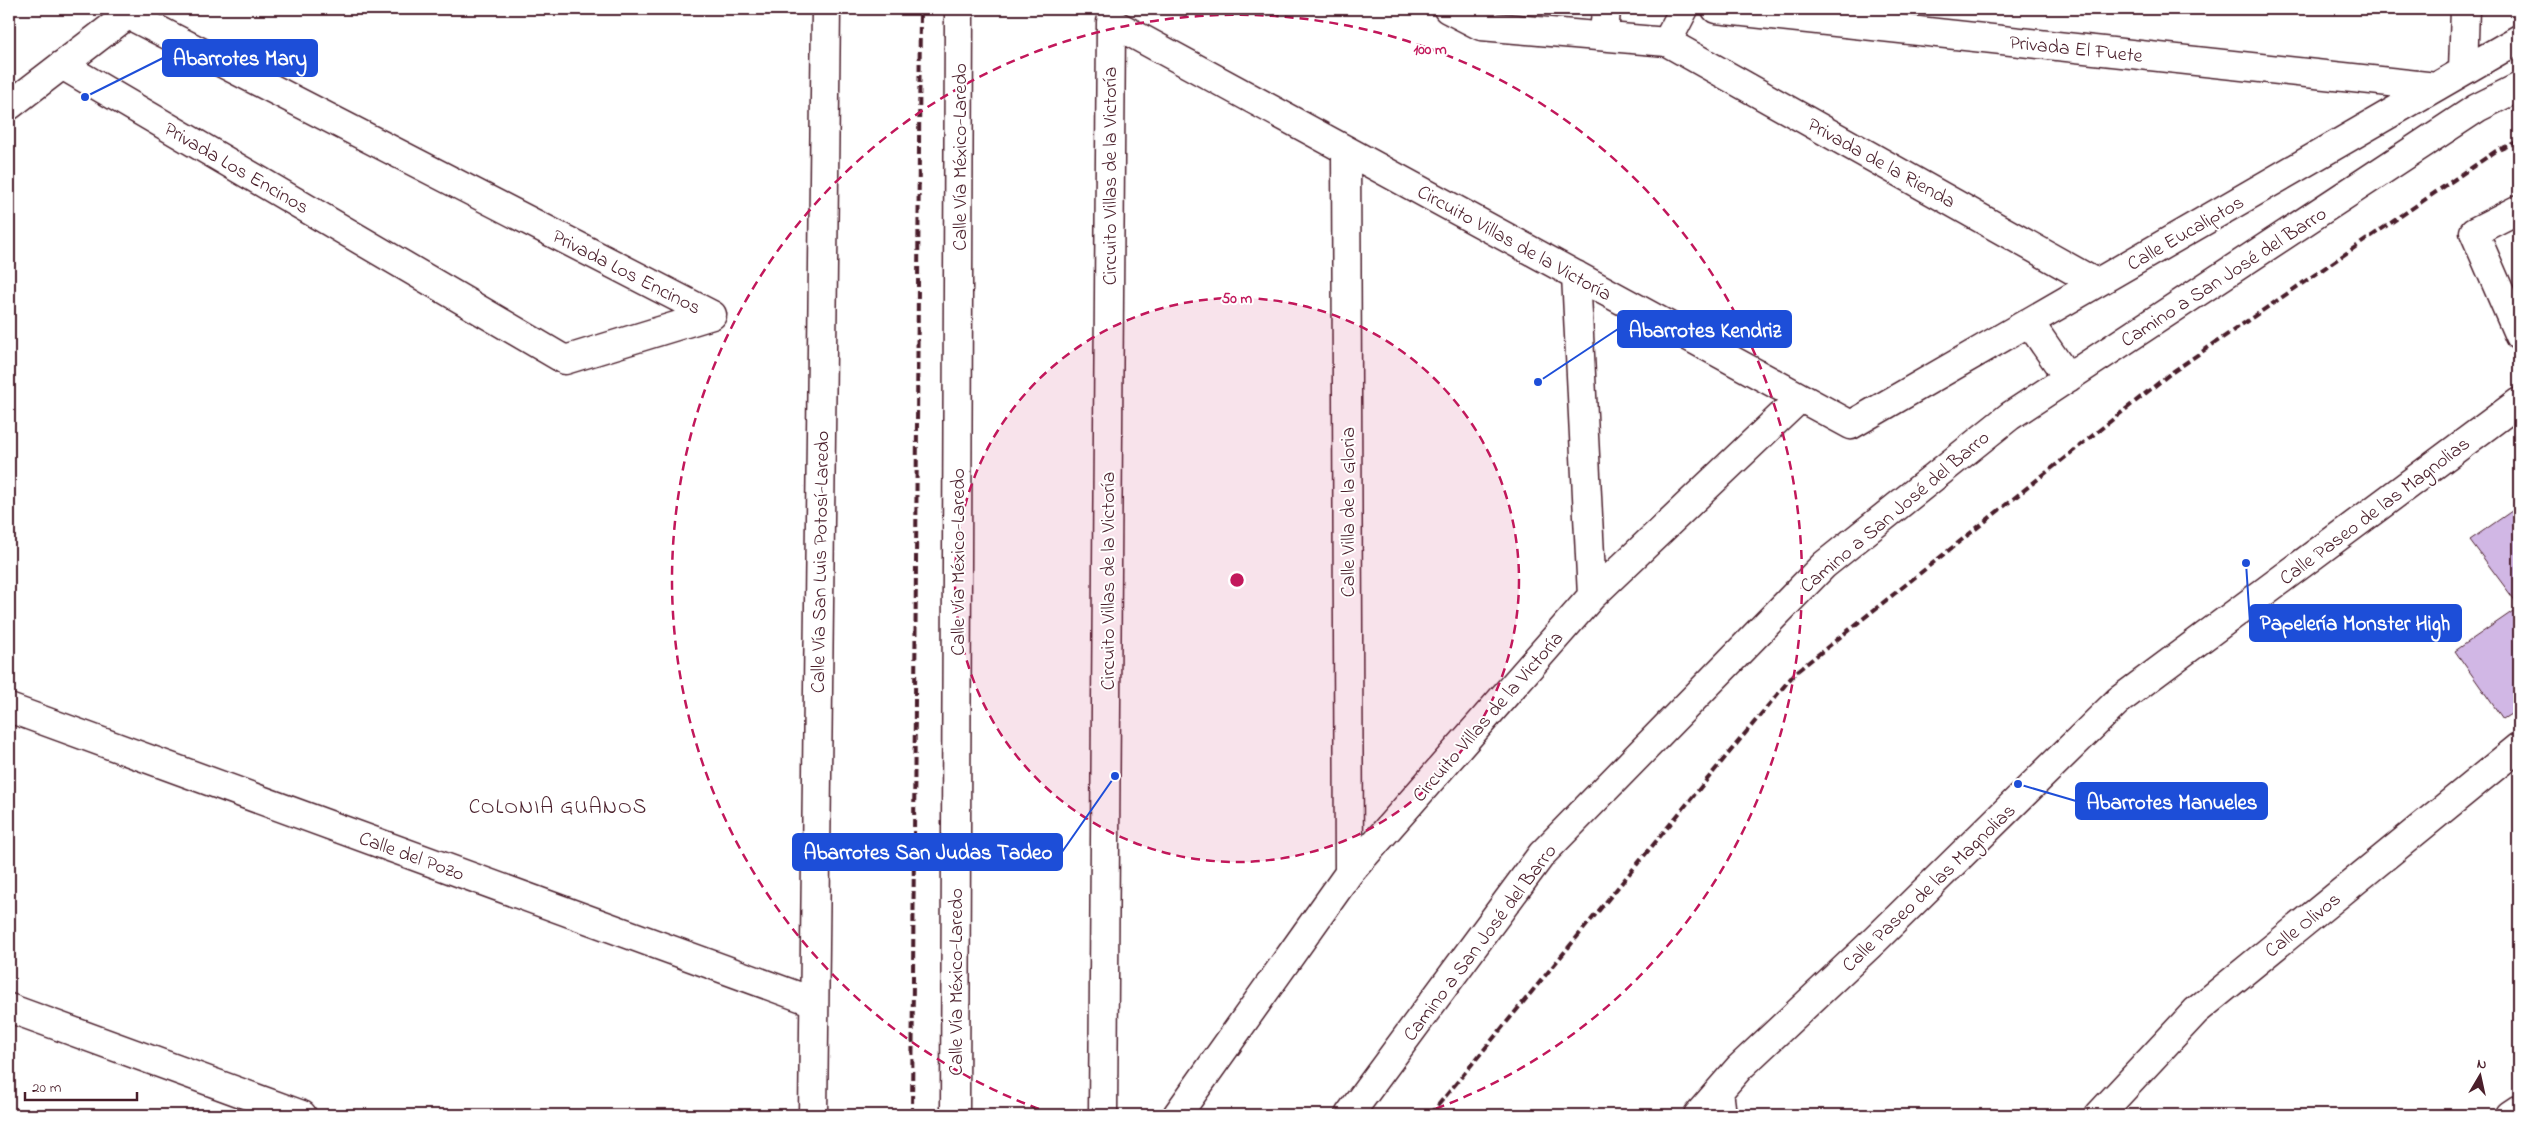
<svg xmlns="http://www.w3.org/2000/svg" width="2528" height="1124" font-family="'Indie Flower',sans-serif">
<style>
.building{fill:#d1b7e5;stroke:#4a1f2b}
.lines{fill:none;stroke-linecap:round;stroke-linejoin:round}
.minor-casing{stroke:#4a1f2b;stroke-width:31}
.minor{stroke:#fff;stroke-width:28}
.rail{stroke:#4a1f2b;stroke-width:4;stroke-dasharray:8 4;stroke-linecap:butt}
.ring{fill:none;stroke:#c2185b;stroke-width:2.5;stroke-dasharray:9 6}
.labels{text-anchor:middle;stroke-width:4;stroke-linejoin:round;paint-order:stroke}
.street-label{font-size:20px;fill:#4a1f2b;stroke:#fff}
.neighbourhood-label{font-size:21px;letter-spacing:1px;fill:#4a1f2b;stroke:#fff}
.centre{fill:#c2185b;stroke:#fff;stroke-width:2.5}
.ring-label{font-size:15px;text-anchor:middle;font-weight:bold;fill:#c2185b;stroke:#fff;stroke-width:4;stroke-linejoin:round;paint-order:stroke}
.leader{fill:none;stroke:#1d4ed8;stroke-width:2}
.callout-dot{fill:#1d4ed8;stroke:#fff;stroke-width:2}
.callout{fill:#1d4ed8;stroke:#1d4ed8;stroke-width:2}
.callout-label{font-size:21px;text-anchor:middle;font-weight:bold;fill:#fff}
</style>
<rect width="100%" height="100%" fill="#fff"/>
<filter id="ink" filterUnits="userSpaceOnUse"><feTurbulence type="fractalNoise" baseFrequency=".02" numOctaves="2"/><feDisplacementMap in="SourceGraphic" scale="10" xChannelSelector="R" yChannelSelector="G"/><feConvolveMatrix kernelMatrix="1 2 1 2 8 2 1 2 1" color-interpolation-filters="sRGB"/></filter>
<g filter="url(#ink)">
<path class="building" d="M2519,506V606L2470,540Z
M2519,607V709L2503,719L2455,651Z"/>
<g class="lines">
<g class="minor-casing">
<path id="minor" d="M1448,9L1481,26L1667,42L2096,283
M1716,9L2436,87
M127,14L712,315
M1604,36L1606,9
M1667,42L1684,9
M62,65L565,360L712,315
M2463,71L2465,9
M9,106L135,9
M1346,150L1349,873
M2519,209L2474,232L2519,336
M1576,275L1592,596
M2029,322L2068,378
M9,708L814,1002
M9,1008L302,1115
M813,1115L826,9
M955,1115L959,9
M1103,1115L1111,22L1851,425L2519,39
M1177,1115L1349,873L1592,596L1800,398
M1349,1115L1542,854L1824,565L2010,416L2477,108L2519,87
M1698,1115L1719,1091
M1722,1115L1719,1091L1739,1068L1875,940L2118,701L2519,402
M2099,1115L2196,1011L2519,747
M2510,1115L2519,1109"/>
</g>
<use href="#minor" class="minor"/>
<path class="rail" d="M912,1115L920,9
M1430,1115L1795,673L2171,373L2496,151L2519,141"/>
</g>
</g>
<circle cx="1237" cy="580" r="282" fill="#c2185b" fill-opacity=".12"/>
<g class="ring">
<circle cx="1237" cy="580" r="282"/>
<path d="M1053 1114A565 565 0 1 1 1421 1114"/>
</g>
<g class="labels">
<g class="street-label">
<text transform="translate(2076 48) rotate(6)" y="7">Privada El Fuete</text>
<text transform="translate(959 157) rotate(-90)" y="7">Calle Vía México-Laredo</text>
<text transform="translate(1882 162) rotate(29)" y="7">Privada de la Rienda</text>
<text transform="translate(237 167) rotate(30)" y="7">Privada Los Encinos</text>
<text transform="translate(1109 176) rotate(-90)" y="7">Circuito Villas de la Victoría</text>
<text transform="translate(2185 232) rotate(-30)" y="7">Calle Eucaliptos</text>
<text transform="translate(1515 242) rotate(29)" y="7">Circuito Villas de la Victoría</text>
<text transform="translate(627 271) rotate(27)" y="7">Privada Los Encinos</text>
<text transform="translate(2223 276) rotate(-33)" y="7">Camino a San José del Barro</text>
<text transform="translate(2374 510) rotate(-37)" y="7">Calle Paseo de las Magnolias</text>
<text transform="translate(1894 511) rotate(-40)" y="7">Camino a San José del Barro</text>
<text transform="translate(1347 512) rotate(-90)" y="7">Calle Villa de la Gloria</text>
<text transform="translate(819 562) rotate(-89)" y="7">Calle Vía San Luis Potosí-Laredo</text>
<text transform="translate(957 562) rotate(-90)" y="7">Calle Vía México-Laredo</text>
<text transform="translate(1107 581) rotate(-90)" y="7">Circuito Villas de la Victoría</text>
<text transform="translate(1487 716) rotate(-49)" y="7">Circuito Villas de la Victoría</text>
<text transform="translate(412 855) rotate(20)" y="7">Calle del Pozo</text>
<text transform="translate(1928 887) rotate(-44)" y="7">Calle Paseo de las Magnolias</text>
<text transform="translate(2302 924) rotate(-39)" y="7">Calle Olivos</text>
<text transform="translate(1479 942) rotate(-53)" y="7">Camino a San José del Barro</text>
<text transform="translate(955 982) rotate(-90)" y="7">Calle Vía México-Laredo</text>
</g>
<g class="neighbourhood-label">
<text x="558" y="813">COLONIA GUANOS</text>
</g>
</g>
<circle cx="1237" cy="580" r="8" class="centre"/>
<g class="ring-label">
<text x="1430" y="54">100 m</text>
<text x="1237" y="303">50 m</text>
</g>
<path class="leader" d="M85 97L163 58M1538 382L1618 329M2246 563L2250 623M2018 784L2076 801M1115 776L1062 852"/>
<g class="callout-dot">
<circle cx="85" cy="97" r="5"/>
<circle cx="1538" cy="382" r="5"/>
<circle cx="2246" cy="563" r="5"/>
<circle cx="2018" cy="784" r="5"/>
<circle cx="1115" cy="776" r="5"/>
</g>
<g class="callout">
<rect x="163" y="40" width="154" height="36" rx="5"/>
<rect x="1618" y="311" width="173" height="36" rx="5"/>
<rect x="2250" y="605" width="211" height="36" rx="5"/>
<rect x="2076" y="783" width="191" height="36" rx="5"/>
<rect x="793" y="834" width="269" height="36" rx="5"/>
</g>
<g class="callout-label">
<text x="240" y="65">Abarrotes Mary</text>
<text x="1705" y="337">Abarrotes Kendriz</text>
<text x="2355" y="630">Papelería Monster High</text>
<text x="2172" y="809">Abarrotes Manueles</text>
<text x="928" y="859">Abarrotes San Judas Tadeo</text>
</g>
<rect width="2528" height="1124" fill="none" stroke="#fff" stroke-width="30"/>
<rect x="15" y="15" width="2498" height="1094" fill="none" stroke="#4a1f2b" stroke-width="2" filter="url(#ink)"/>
<g transform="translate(2480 1076) rotate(9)" stroke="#ffffff" stroke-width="4" paint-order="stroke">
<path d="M0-4L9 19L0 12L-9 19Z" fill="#4a1f2b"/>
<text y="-8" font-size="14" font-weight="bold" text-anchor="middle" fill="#4a1f2b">N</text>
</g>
<path d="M25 1092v8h112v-8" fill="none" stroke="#4a1f2b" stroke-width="2.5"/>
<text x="32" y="1092" font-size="15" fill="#4a1f2b" stroke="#ffffff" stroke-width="4" paint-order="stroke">20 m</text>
</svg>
